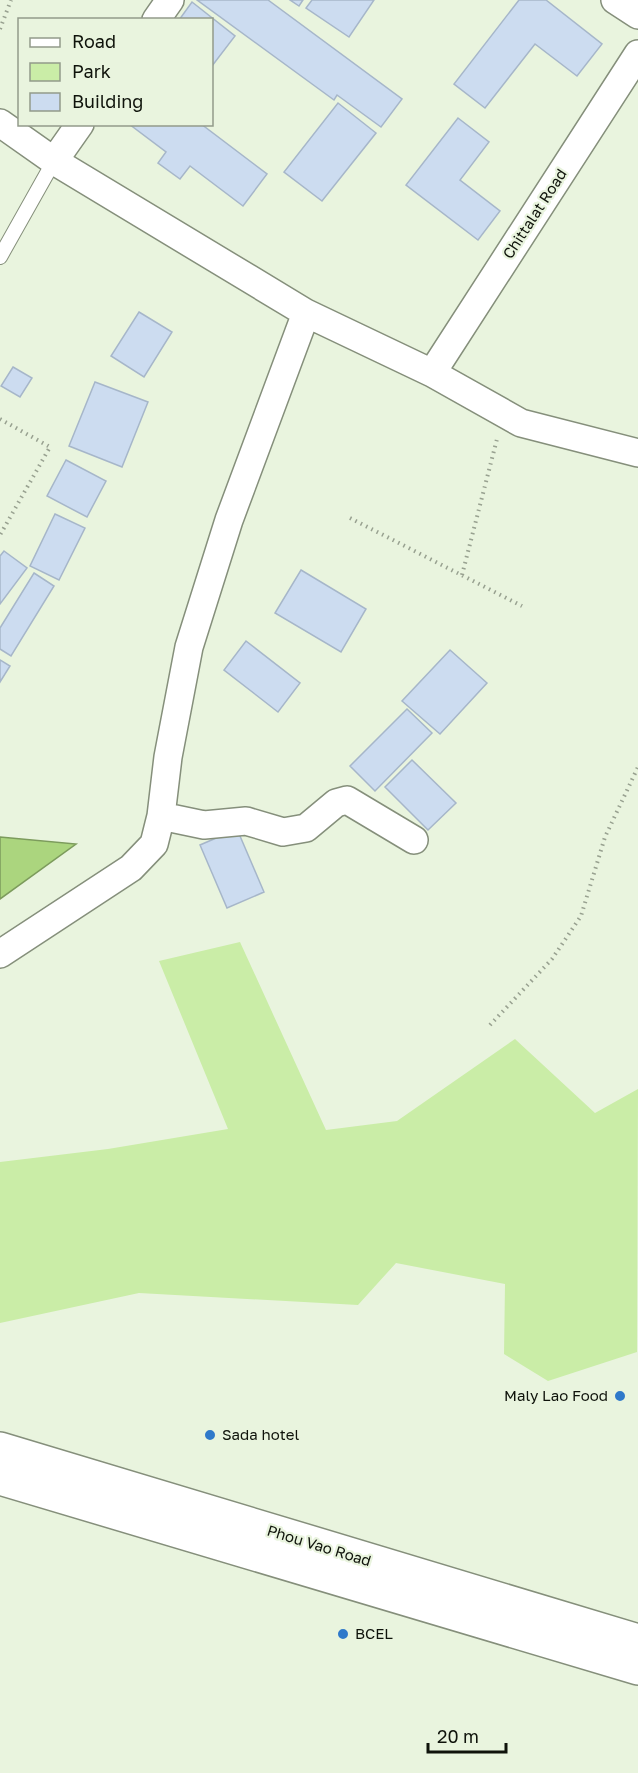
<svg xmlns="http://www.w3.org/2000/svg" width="638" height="1773" font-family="'Golos Text',sans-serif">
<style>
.green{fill:#caeda7}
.water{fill:#abd57e;stroke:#7c9b5c;stroke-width:1.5}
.building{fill:#ccdcf0;stroke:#a6b6c9;stroke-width:1.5}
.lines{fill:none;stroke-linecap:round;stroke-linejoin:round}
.lane-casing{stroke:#858f7b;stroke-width:16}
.street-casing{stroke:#858f7b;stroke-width:30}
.secondary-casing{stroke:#858f7b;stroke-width:36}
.path{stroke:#98a190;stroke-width:4;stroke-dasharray:1.5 4.5;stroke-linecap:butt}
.lane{stroke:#fff;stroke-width:14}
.street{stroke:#fff;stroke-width:27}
.secondary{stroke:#fff;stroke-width:33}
.poi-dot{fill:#2f79ca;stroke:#e9f4de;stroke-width:2}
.labels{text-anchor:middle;stroke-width:4.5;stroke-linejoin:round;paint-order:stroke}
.street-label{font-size:15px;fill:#0f130b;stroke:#e9f4de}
.poi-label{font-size:15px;fill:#0f130b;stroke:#e9f4de;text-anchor:start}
</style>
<rect width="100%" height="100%" fill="#e9f4de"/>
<path class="green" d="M240,942L326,1130L397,1121L515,1039L595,1113L638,1089L637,1352L548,1381L504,1354L505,1284L396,1263L358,1305L139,1293L0,1323V1162L108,1149L228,1129L159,961Z"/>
<path class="water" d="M0,837L76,844L0,899Z"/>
<path class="building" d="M197,0H268L402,99L381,127L337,95L334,100Z
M290,0H303L299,6Z
M312,0H374L349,37L306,8Z
M519,0H546L602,44L577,76L535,44L485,108L454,84Z
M192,2L235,36L212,66V20H179Z
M338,103L376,133L322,201L284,172Z
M458,118L489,142L460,180L500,211L478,240L406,185Z
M129,124H201L267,174L243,206L190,166L180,179L158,163L166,152Z
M139,312L172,332L144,377L111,356Z
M13,367L32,378L20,397L1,386Z
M95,382L148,402L122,467L69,446Z
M66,460L106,481L87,517L47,496Z
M55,514L85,528L59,580L30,566Z
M4,551L27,568L0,604V556Z
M301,570L366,609L341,652L275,613Z
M34,573L54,586L11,656L0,649V628Z
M246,641L300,683L278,712L224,670Z
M450,650L487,683L440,734L402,701Z
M0,660L10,666L0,682Z
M407,709L432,733L375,791L350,766Z
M412,760L456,803L428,830L385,787Z
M237,829L264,892L227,908L200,845Z"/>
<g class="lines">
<g class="lane-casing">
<path id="lane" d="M0,257L54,161"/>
</g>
<g class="street-casing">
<path id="street" d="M615,0L638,15
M156,20L170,0
M0,123L54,161L306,313L432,373L521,423L638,453
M54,161L80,124
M432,373L638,54
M161,816L204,825L246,821L283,832L306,828L336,803L347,800L414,840
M0,954L131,868L154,844L161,816L168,757L189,647L229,520L306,313"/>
</g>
<g class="secondary-casing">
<path id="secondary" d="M0,1449L638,1641
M0,1478L638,1668"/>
</g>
<path class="path" d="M0,29L11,0
M0,419L50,447L0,535
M350,518L522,606
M462,575L497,439
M490,1025L552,959L581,916L605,837L638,767"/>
<use href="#lane" class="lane"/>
<use href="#street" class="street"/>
<use href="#secondary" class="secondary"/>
</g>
<g class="poi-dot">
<circle cx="620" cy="1396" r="6"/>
<circle cx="210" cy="1435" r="6"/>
<circle cx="343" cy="1634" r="6"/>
</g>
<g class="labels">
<g class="street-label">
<text transform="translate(535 214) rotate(-57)" y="5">Chittalat Road</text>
<text transform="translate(319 1546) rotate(17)" y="5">Phou Vao Road</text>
</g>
<g class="poi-label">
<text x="608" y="1401" text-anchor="end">Maly Lao Food</text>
<text x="222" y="1440">Sada hotel</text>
<text x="355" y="1639">BCEL</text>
</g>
</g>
<rect x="18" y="18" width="195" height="108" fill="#e9f4de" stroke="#929a8a" stroke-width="1.5"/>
<rect x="30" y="38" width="30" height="9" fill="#ffffff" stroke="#929a8a" stroke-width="1.5"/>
<text x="72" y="48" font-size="18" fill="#0f130b">Road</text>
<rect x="30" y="63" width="30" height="18" fill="#caeda7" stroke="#929a8a" stroke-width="1.5"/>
<text x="72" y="78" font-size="18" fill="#0f130b">Park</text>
<rect x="30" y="93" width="30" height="18" fill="#ccdcf0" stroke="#929a8a" stroke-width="1.5"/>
<text x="72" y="108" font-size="18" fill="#0f130b">Building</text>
<path d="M428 1743v9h78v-9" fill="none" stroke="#0f130b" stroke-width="3"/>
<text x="437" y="1743" font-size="18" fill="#0f130b" stroke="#e9f4de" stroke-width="4.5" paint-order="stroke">20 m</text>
</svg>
